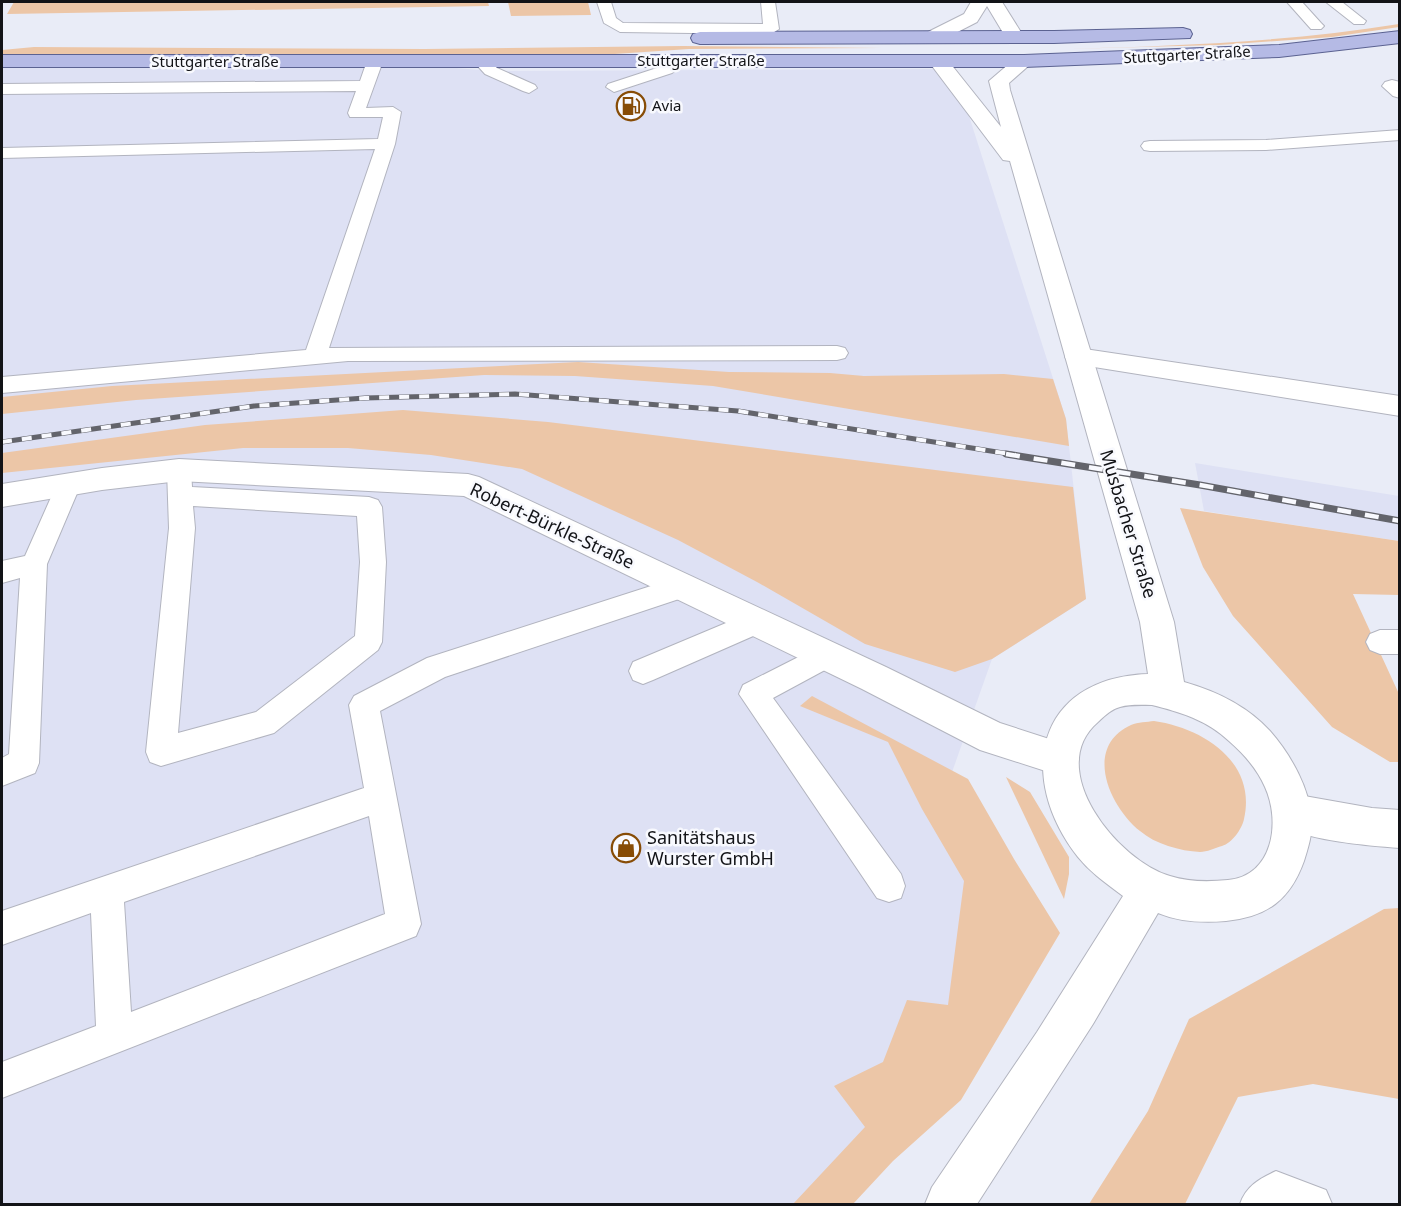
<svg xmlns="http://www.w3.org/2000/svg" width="1401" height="1206" font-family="'Noto Sans',sans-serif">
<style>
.built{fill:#dee1f4}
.green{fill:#ecc6a7}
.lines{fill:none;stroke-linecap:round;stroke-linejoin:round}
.service-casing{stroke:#b2b4bf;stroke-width:2}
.minor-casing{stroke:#b2b4bf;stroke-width:2}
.tertiary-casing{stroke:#b2b4bf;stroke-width:2}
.primary-casing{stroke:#5b6291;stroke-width:2}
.service{fill:#fff;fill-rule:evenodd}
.minor{fill:#fff;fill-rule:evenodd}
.tertiary{fill:#fff;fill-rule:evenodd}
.primary{fill:#b5bae5;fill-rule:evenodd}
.rail-far1-casing{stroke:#63646b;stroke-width:5}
.rail-casing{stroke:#63646b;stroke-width:7}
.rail-far1{stroke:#f8f9fe;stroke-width:4;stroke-dasharray:10;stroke-linecap:butt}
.rail{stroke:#f8f9fe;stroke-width:4.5;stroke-dasharray:14;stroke-linecap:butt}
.labels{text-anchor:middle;stroke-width:5;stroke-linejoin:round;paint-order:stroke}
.far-street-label{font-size:15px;fill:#121317;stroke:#f8f9fe}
.far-poi-label{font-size:15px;fill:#121317;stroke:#f8f9fe;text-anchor:start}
.street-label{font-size:18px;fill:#121317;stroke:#f8f9fe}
.poi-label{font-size:18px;fill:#121317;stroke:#f8f9fe;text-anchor:start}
</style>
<rect width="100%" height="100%" fill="#e9ecf7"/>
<path class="built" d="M375,61L491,71L954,69L1066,419L1086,599L992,659L939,809L1024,934L820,1204H2V66Z
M1195,463L1399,496V541L1204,511Z"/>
<path class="green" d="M14,2H488L489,6L7,14Z
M508,2H588L591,15L511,16Z
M1399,24V27L1332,37L1219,45L1064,49C1177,46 1288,42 1399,24Z
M683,46L882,48L689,49L600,55L2,54V50L34,47L425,49Z
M578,362L729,372L830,373L864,376L1004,374L1053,379L1066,419L1069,446L713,386L575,376L484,375L136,400L2,414V397L112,386Z
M403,410L548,422L1073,487L1086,599L992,659L955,672L865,644L757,582L678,540L522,469L431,455L348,448H243L2,473V453L205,425Z
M1180,508L1399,541V595L1353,594L1399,694V762H1390L1332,727L1233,616L1203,567Z
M812,696L968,779L1014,859L1060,933L961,1100L893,1161L853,1204H793L865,1127L834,1086L883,1062L907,1000L948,1005L964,881L922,809L888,742L800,706Z
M1154,721C1203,728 1257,762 1244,819C1242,829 1232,843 1222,846C1215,848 1207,852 1200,852C1180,851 1155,844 1140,831C1109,806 1083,747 1131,725C1138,722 1147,722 1154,721Z
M1006,777L1030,792L1069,857V874L1064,899Z
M1399,908V1099L1313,1084L1238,1097L1185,1204H1089L1148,1111L1189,1019L1384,909Z"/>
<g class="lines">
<g class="service-casing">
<path id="service" d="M597,2H611L616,18L623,23L763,24L761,2H775L779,29L771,34L620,32L604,23Z
M1287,2H1302L1321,23L1324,26L1321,29H1311Z
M1326,2H1342L1366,21L1364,24H1354Z
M375,56L383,61L366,108L393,107L401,112L395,144L329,348L837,346L845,348L848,353L845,358L837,360L348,361L2,393V377L306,350L375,149L2,158V148L378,139L383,117H350L348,113L356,91L2,94V84L360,81L367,61Z
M681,56L689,61L672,73L614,92L606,87L608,84L660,67Z
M482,57L488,59L497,68L535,85L537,88L529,93L523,91L485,74L474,62Z
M1400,130V140L1266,150L1150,151L1144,150L1141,146L1144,142L1150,141L1266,140Z
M179,461L188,464L191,470L192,487L369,497L378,500L382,507L386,562L382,642L378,650L274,733L161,766L150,762L146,752L169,528L167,470L170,464ZM193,506L357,516L360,562L355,636L256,712L178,733L195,528Z
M69,475L78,477L81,484L47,564L39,763L35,773L2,786V758L9,754L20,578L2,583V561L25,556L60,477Z
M682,576L691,579L695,587L691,595L445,677L380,711L421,924L416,936L2,1098V1062L96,1026L91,913L2,945V911L364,788L349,705L354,696L427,658ZM369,816L385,914L131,1012L124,902Z
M757,610L767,614L771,622L767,630L653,680L643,684L633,680L629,671L633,662Z
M1380,630H1400V654H1380L1370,650L1366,642L1370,634Z
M826,643L836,646L840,655L836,664L773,698L901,874L905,886L901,898L889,902L877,898L739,694L743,685Z
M1276,1171L1326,1190L1332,1204H1240C1246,1186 1259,1179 1276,1171Z"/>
</g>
<g class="minor-casing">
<path id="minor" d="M971,2H1002L1024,37L1022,41H1008L987,6L977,22L940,41H926L924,37L926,33L964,14Z
M1392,80L1400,82V98L1393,96L1382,86L1385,82Z
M1078,348L1400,396V416L1069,363L1065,357L1069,351Z
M179,459L468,474L479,477L886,667L1000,723L1074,747L1079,759L1074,771L1061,776L980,750L862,689L464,496L179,481L102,490L2,507V484L102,468Z
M1293,794L1372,808L1400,810V848C1361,845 1316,841 1279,826L1274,813L1279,800Z"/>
</g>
<g class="tertiary-casing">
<path id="tertiary" d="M1024,55L1031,57L1034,61L1009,83L1010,90L1174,622L1184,682C1216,691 1247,706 1270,731C1291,755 1310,789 1312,821C1312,836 1308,848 1304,861C1290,900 1267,917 1226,921C1202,923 1180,922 1158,913L1093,1024L977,1204H925L932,1187L1037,1032L1123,896C1107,884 1091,873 1078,857C1016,778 1035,678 1148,674L1140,622L1010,161L1003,160L929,62L932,58H946L1001,127L989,81L1017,57ZM1152,705C1180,712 1207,720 1229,741C1244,754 1257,769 1265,787C1281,822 1273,876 1228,880C1208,882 1189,882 1170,876C1118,861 1043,769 1098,722C1104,716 1112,709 1120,707C1130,704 1142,705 1152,705Z"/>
</g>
<g class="primary-casing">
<path id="primary" d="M1183,28L1190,30L1192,34L1190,38L1054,43L700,44L693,42L691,38L693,34L700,32L1054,31Z
M1400,31V43L1279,57L1024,67H2V55H1024L1279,45Z"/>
</g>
<use href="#service" class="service"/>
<use href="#minor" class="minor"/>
<use href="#tertiary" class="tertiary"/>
<use href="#primary" class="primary"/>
<g class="rail-far1-casing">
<path id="rail-far1" d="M2,442L254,406L365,398L515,394L738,411L1016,455"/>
</g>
<g class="rail-casing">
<path id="rail" d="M1006,454L1200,485L1400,521"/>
</g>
<use href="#rail-far1" class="rail-far1"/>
<use href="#rail" class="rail"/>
</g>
<defs>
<g id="fuel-ring" transform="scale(1.5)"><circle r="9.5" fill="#f8f9fe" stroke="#874c06" stroke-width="1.5"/><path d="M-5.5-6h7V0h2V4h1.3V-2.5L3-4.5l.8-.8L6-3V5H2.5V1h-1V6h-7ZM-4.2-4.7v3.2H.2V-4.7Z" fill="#874c06"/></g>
<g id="shop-ring" transform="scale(1.5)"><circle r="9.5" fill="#f8f9fe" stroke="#874c06" stroke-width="1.5"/><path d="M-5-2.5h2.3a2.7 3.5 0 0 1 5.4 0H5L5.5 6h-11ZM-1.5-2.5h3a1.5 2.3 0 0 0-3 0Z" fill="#874c06"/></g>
</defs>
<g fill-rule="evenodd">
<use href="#fuel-ring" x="631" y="106"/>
<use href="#shop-ring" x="626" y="848"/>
</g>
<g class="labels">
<g class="far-street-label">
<text transform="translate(1187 55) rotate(-3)" y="5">Stuttgarter Straße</text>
<text x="701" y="66">Stuttgarter Straße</text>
<text x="215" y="67">Stuttgarter Straße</text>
</g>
<g class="far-poi-label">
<text x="652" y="111">Avia</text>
</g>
<g class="street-label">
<text transform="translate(1128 524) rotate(73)" y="6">Musbacher Straße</text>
<text transform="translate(552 526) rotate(25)" y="6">Robert-Bürkle-Straße</text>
</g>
<g class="poi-label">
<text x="647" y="844">Sanitätshaus<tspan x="647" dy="21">Wurster GmbH</tspan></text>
</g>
</g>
<rect width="1401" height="1206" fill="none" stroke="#121317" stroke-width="6"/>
</svg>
